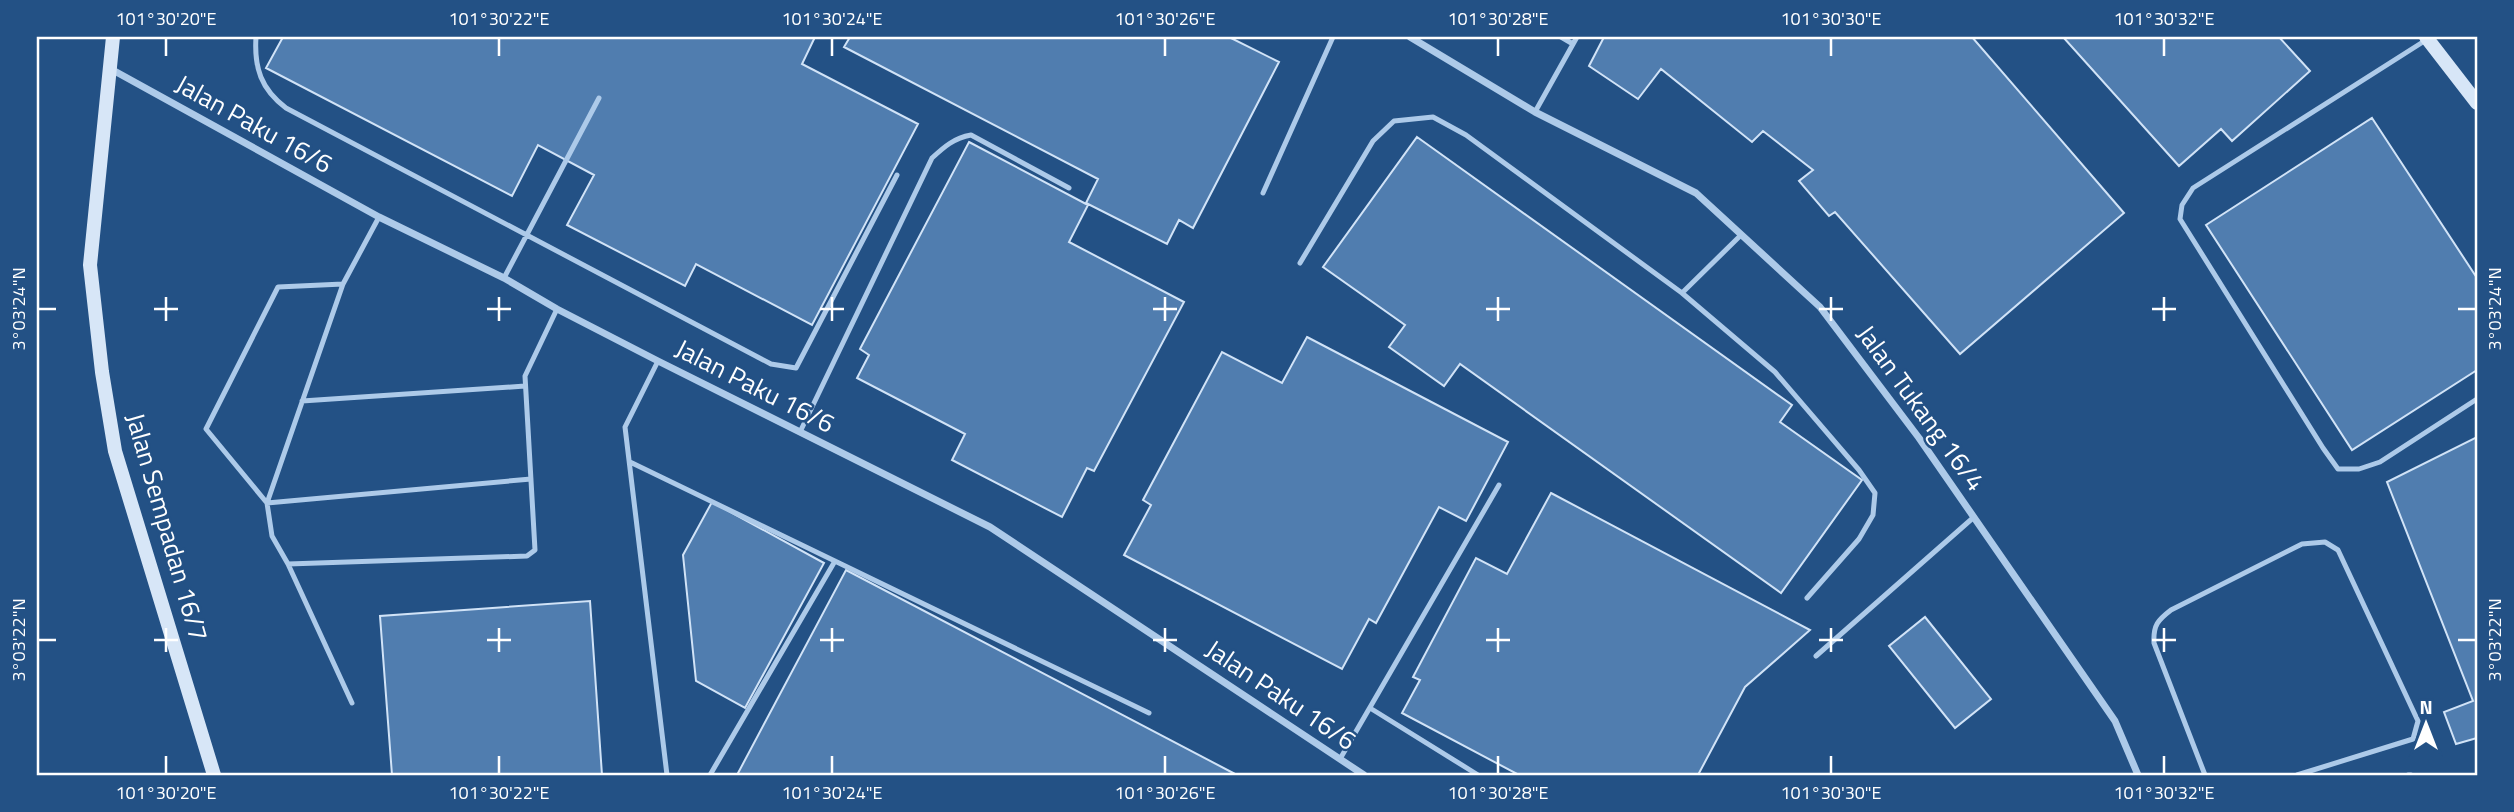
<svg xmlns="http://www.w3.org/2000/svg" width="2514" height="812" font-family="'Titillium Web',sans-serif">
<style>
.building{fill:#507daf;stroke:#d1e3f7;stroke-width:2}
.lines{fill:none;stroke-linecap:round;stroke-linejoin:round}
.lane{stroke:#adcae9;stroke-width:5}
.street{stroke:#adcae9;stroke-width:7}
.secondary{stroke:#d7e6f7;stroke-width:14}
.ticks{fill:none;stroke:#fff;stroke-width:2.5}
.labels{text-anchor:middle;stroke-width:5;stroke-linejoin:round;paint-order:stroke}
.street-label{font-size:26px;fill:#fff;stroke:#235185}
.neatline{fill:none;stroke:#fff;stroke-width:2.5}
.ticks-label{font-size:18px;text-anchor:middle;fill:#fff}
</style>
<rect width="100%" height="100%" fill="#235185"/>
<path class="building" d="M283,37H815L802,64L918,124L812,325L696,264L685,286L567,225L594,175L538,145L512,196L266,68Z
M850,37H1229L1279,62L1193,228L1179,220L1167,244L1086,203L1098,179L844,47Z
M1604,37H1972L2124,213L1960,354L1835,212L1829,216L1799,181L1813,170L1763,131L1752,142L1661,69L1638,99L1589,66Z
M2063,37H2279L2310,71L2232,141L2221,129L2179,166Z
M2372,118L2477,278V370L2352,450L2206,225Z
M1417,137L1792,405L1780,422L1862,480L1781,593L1460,364L1444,386L1389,347L1405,325L1323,267Z
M969,142L1088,205L1069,242L1184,302L1094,471L1087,468L1062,517L952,460L965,434L857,378L869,355L860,349Z
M1307,337L1508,442L1466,521L1439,507L1376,623L1369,619L1342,669L1124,555L1151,505L1143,500L1222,352L1282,383Z
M2477,437V738L2456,744L2444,712L2473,701L2387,482Z
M1551,493L1810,630L1745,687L1698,775H1519L1402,713L1420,680L1413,677L1476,558L1507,574Z
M712,502L824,563L745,708L696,681L683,555Z
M846,570L1237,775H737Z
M590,601L602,775H392L380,616Z
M1925,617L1991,699L1955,728L1889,646Z"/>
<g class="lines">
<path class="lane" d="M256,37C254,68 261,89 286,108L771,364L796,368L897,175
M1561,37L1573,44
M2426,40L2193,188L2182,205L2180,219L2323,448L2338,469H2359L2380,462L2477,399
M1535,112L1577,37
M1263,193L1333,37
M379,217L343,284L267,503L272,536L288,564L527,556L535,550L525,376L557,309
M1741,235L1682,293L1775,372L1859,470L1875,493L1873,515L1859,539L1807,598
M1300,263L1373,141L1394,121L1433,117L1466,135L1682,293
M504,278L599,98
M343,284L278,287L206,429L267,503L531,479
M658,361L625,427L667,775
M302,401L525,386
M800,432L932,158C944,147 954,138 971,135L1069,188
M630,462L1149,713
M288,564L352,703
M1816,656L1974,517
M1370,708L1478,775
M1340,759L1499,485
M710,775L835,561
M2205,775L2154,643C2153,625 2158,620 2171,610L2302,544L2325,542L2338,550L2418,721L2413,739L2297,775
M2408,775H2411"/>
<path class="street" d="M1410,37L1535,112L1696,193L1820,307L1919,438L2115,721L2138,775
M109,68L379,217L504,278L557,309L658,361L990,527L1364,775"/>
<path class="secondary" d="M113,37L90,265L102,372L115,451L214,775
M2426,37L2477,103"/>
</g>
<path class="ticks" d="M166,38V56M499,38V56M832,38V56M1165,38V56M1498,38V56M1831,38V56M2164,38V56M166,297V321M499,297V321M832,297V321M1165,297V321M1498,297V321M1831,297V321M2164,297V321M38,309H56M154,309H178M487,309H511M820,309H844M1153,309H1177M1486,309H1510M1819,309H1843M2152,309H2176M2458,309H2476M166,628V652M499,628V652M832,628V652M1165,628V652M1498,628V652M1831,628V652M2164,628V652M38,640H56M154,640H178M487,640H511M820,640H844M1153,640H1177M1486,640H1510M1819,640H1843M2152,640H2176M2458,640H2476M166,756V774M499,756V774M832,756V774M1165,756V774M1498,756V774M1831,756V774M2164,756V774"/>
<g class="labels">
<g class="street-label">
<text transform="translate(254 124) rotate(29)" y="9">Jalan Paku 16/6</text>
<text transform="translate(755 386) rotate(27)" y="9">Jalan Paku 16/6</text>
<text transform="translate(1921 408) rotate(54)" y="9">Jalan Tukang 16/4</text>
<text transform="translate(167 527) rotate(74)" y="9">Jalan Sempadan 16/7</text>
<text transform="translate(1281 695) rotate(34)" y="9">Jalan Paku 16/6</text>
</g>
</g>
<rect width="2514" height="812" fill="none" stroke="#235185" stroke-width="77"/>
<g transform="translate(2426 724)" stroke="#235185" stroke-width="5" paint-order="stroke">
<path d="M0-5L12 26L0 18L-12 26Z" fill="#ffffff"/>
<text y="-10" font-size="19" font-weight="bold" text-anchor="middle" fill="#ffffff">N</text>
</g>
<rect x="38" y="38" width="2438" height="736" class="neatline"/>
<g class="ticks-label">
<text x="166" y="25">101°30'20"E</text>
<text x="499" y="25">101°30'22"E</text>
<text x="832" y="25">101°30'24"E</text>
<text x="1165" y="25">101°30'26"E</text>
<text x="1498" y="25">101°30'28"E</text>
<text x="1831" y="25">101°30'30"E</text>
<text x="2164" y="25">101°30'32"E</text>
<text transform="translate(19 309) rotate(-90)" y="6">3°03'24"N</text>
<text transform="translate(2495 309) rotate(-90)" y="6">3°03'24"N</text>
<text transform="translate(19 640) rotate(-90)" y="6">3°03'22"N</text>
<text transform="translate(2495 640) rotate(-90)" y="6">3°03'22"N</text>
<text x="166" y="799">101°30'20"E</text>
<text x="499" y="799">101°30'22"E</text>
<text x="832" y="799">101°30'24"E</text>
<text x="1165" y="799">101°30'26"E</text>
<text x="1498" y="799">101°30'28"E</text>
<text x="1831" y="799">101°30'30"E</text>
<text x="2164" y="799">101°30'32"E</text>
</g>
</svg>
